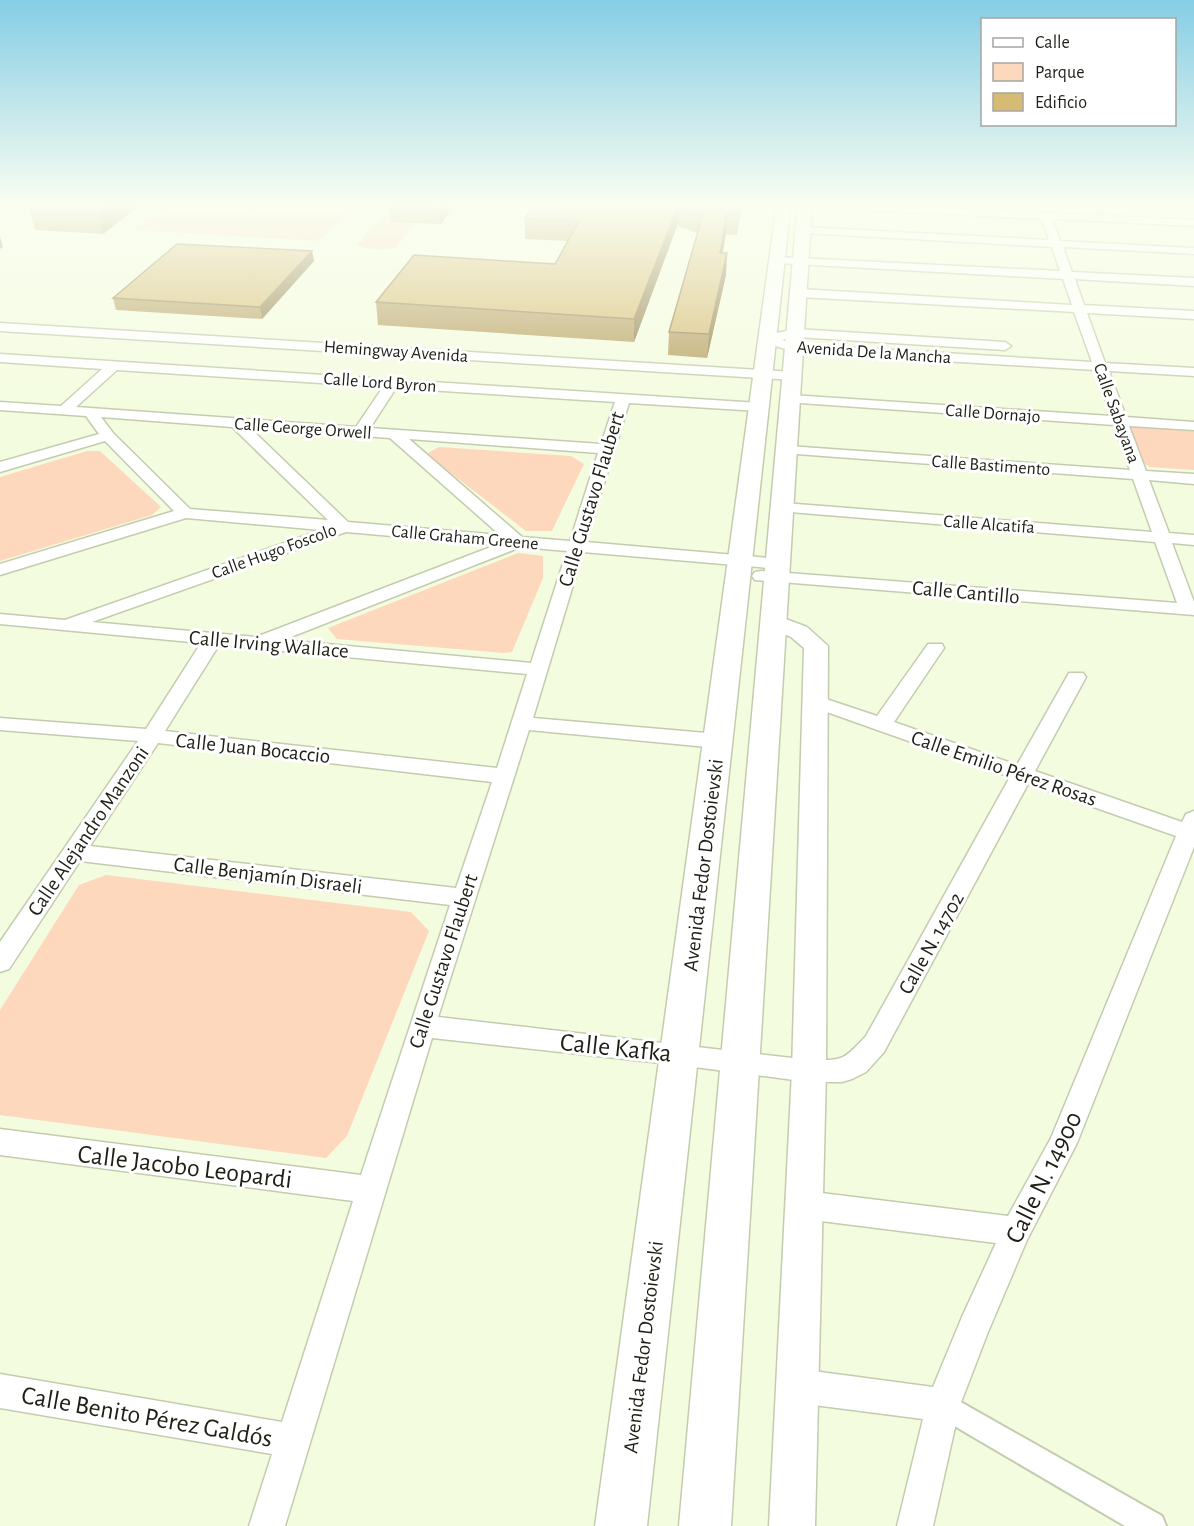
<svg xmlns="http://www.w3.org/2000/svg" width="1194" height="1526" font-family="'Alegreya Sans',sans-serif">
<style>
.green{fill:#fdd8bd}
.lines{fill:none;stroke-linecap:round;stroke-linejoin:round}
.pedestrian-casing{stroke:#c4ccaf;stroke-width:4}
.minor-casing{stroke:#c4ccaf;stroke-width:3}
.tertiary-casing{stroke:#c4ccaf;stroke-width:3}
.secondary-casing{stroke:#c4ccaf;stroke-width:3}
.pedestrian{fill:#fff;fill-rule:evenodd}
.minor{fill:#fff;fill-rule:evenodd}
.tertiary{fill:#fff;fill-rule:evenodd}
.secondary{fill:#fff;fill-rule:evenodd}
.wall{fill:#b9a164}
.shaded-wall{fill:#968351}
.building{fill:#d7bb74;stroke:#968351;stroke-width:1.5}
.labels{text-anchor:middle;stroke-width:6;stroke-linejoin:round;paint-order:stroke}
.far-street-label{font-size:18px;fill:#1e2016;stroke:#fff}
.street-label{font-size:21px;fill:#1e2016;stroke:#fff}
.near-street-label{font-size:26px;fill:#1e2016;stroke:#fff}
</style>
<rect width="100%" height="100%" fill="#f4fcdf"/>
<path class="green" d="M169,203H269L352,208L318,241L132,230Z
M389,216L419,220L396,247C386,251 366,250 357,245L381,217Z
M1133,424L1194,428V470L1150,467L1143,463L1130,427Z
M439,447L571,456L584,464L552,531H526L426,454Z
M87,451H100L161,507L152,515L0,561V477Z
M518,553L543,556V578L512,652L504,653L337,639L328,628Z
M106,875L411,912L429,931L347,1136L326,1158L0,1115V1010L79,885Z"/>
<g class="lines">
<g class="pedestrian-casing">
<path id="pedestrian" d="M943,1392L1162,1516L1166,1526H1125L934,1414L930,1405L934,1396Z"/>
</g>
<g class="minor-casing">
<path id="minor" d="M801,203H847L1194,220V226L1052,219L1060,241L1194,248V254L1063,247L1072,272L1194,278V286L1075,279L1084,305L1194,311V319L1087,313L1105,363L1194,368V376L1109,371L1126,417L1194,422V430L1129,426L1146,471L1194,474V484L1149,480L1169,533L1194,535V545L1172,543L1194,602V615L755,580L752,576L755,572L761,571L1177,603L1155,542L778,511L776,508L778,505L784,503L1152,532L1133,479L783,453L781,450L788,446L1130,470L1114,425L786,402L784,399L786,396L791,395L1111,416L1095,370L795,352L762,342L761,339L762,336L796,329L1005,342L1011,346L1005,350L796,337L782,340L796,344L1092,362L1074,312L799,297L793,293L799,289L1072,305L1063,279L777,263L771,260L777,257L1060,271L1052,247L803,233L798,230L803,227L1049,240L1042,219L805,207L801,206Z
M0,323L793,372L800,376L793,380L0,331Z
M0,354L759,403L766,407L759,411L629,403L586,542L780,559L786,560L789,564L786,568L780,569L583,552L533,718L718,734L725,736L728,741L725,746L718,748L529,730L438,1017L809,1060C843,1060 842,1062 866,1036L1010,777L807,705L804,701L807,697L814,695L877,716L928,644H942L944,648L894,722L1017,765L1069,673H1083L1086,677L1035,771L1182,822L1186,814L1194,811V847L1077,1143L1027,1240L988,1332L960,1405L933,1526H897L923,1419L798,1403L786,1398L781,1386L786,1374L798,1369L933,1387L962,1317L996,1243L805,1219L795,1215L790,1205L795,1195L805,1191L1008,1216L1051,1138L1176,836L1028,784L884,1052L866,1072L852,1079L842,1082H809L679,1065L432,1038L285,1526H249L272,1454L0,1408V1374L282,1422L353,1201L0,1155V1129L361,1175L450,905L80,861L9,969L0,972V942L138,741L0,730V718L146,729L201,643L0,624V614L65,620L321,530L186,518L0,575V564L174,511L105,441L0,472V462L99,434L86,416L0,410V402L61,406L102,369L0,362ZM117,370L383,387L356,427L76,407ZM396,388L615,402L601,444L370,428ZM101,417L232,427L328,520L190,509L113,433ZM250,428L390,438L500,535L348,522ZM409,439L598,453L570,541L522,537ZM346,532L496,545L256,637L92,622ZM521,547L567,551L531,663L283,640ZM219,645L527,674L497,768L165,731ZM158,743L492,782L456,888L90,846Z"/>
</g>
<g class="tertiary-casing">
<path id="tertiary" d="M775,615L807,627L828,646L826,1071L815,1526H769L792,1071L804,648L791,637L767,627L763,622L767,617Z"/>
</g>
<g class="secondary-casing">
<path id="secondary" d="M777,203H791L647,1526H595Z
M798,203H812L731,1526H679Z"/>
</g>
<use href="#pedestrian" class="pedestrian"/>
<use href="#minor" class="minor"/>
<use href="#tertiary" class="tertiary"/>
<use href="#secondary" class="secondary"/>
</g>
<path class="wall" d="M40,203H143L103,234L35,230L30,210Z
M392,203H455L441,224L391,222L389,206Z
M534,203H741L737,235L726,234L722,253L726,275L707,358L668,355L669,332L698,233L677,226L634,342L378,325L376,302L555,264L568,241L525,239V219Z
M312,251L314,261L262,319L116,310L113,298Z"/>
<path class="shaded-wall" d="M112,203H143L103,234L98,213Z
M443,203H455L441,224L439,208Z
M740,203H741V209L737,235Z
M678,206L677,226L634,342V319Z
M727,214L726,234L719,274L720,253Z
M0,237L3,247L0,249Z
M312,251L314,261L262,319L260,307Z
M727,253L726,275L707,358L709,334Z"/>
<path class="building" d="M40,203H112L98,213L30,210Z
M392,203H443L439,208L389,206Z
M534,203H740L739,214H727L720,253H727L709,334L669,332L703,214L678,206L634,319L376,302L414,255L555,264L579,221L525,219Z
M177,244L312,251L260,307L113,298Z"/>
<linearGradient id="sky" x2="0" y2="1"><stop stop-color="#85cde5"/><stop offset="0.49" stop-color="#fafef1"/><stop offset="1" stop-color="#fafef1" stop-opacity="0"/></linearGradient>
<rect width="1194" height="417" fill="url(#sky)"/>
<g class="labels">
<g class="far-street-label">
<text transform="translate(396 351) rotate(4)" y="6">Hemingway Avenida</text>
<text transform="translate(874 352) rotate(4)" y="6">Avenida De la Mancha</text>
<text transform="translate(380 382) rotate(4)" y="6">Calle Lord Byron</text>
<text transform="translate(993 413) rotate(4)" y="6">Calle Dornajo</text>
<text transform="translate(1117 413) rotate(70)" y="6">Calle Sabayana</text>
<text transform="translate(303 428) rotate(4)" y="6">Calle George Orwell</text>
<text transform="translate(991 465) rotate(4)" y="6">Calle Bastimento</text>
<text transform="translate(989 524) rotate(4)" y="6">Calle Alcatifa</text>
<text transform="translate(465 537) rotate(5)" y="6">Calle Graham Greene</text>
<text transform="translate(274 551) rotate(-20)" y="6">Calle Hugo Foscolo</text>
</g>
<g class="street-label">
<text transform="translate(591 499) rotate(-73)" y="7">Calle Gustavo Flaubert</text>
<text transform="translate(966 592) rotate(5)" y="7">Calle Cantillo</text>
<text transform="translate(269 644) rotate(5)" y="7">Calle Irving Wallace</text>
<text transform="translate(253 748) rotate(6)" y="7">Calle Juan Bocaccio</text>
<text transform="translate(1004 768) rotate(19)" y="7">Calle Emilio Pérez Rosas</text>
<text transform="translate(88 831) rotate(-56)" y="7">Calle Alejandro Manzoni</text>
<text transform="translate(703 865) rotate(-83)" y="7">Avenida Fedor Dostoievski</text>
<text transform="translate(268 875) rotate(7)" y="7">Calle Benjamín Disraeli</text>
<text transform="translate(931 943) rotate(-61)" y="7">Calle N. 14702</text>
<text transform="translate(443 961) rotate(-72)" y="7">Calle Gustavo Flaubert</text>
<text transform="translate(643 1347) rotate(-83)" y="7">Avenida Fedor Dostoievski</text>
</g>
<g class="near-street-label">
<text transform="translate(616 1047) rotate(6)" y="9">Calle Kafka</text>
<text transform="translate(185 1166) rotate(7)" y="9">Calle Jacobo Leopardi</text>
<text transform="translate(1043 1177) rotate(-64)" y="9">Calle N. 14900</text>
<text transform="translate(147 1416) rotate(10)" y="9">Calle Benito Pérez Galdós</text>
</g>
</g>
<rect x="981" y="18" width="195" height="108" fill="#ffffff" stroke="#a5a6a2" stroke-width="1.5"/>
<rect x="993" y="38" width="30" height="9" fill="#ffffff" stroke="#a5a6a2" stroke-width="1.5"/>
<text x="1035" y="48" font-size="18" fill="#1e2016">Calle</text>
<rect x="993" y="63" width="30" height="18" fill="#fdd8bd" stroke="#a5a6a2" stroke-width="1.5"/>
<text x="1035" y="78" font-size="18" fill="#1e2016">Parque</text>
<rect x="993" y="93" width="30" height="18" fill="#d7bb74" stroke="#a5a6a2" stroke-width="1.5"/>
<text x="1035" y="108" font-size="18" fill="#1e2016">Edificio</text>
</svg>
